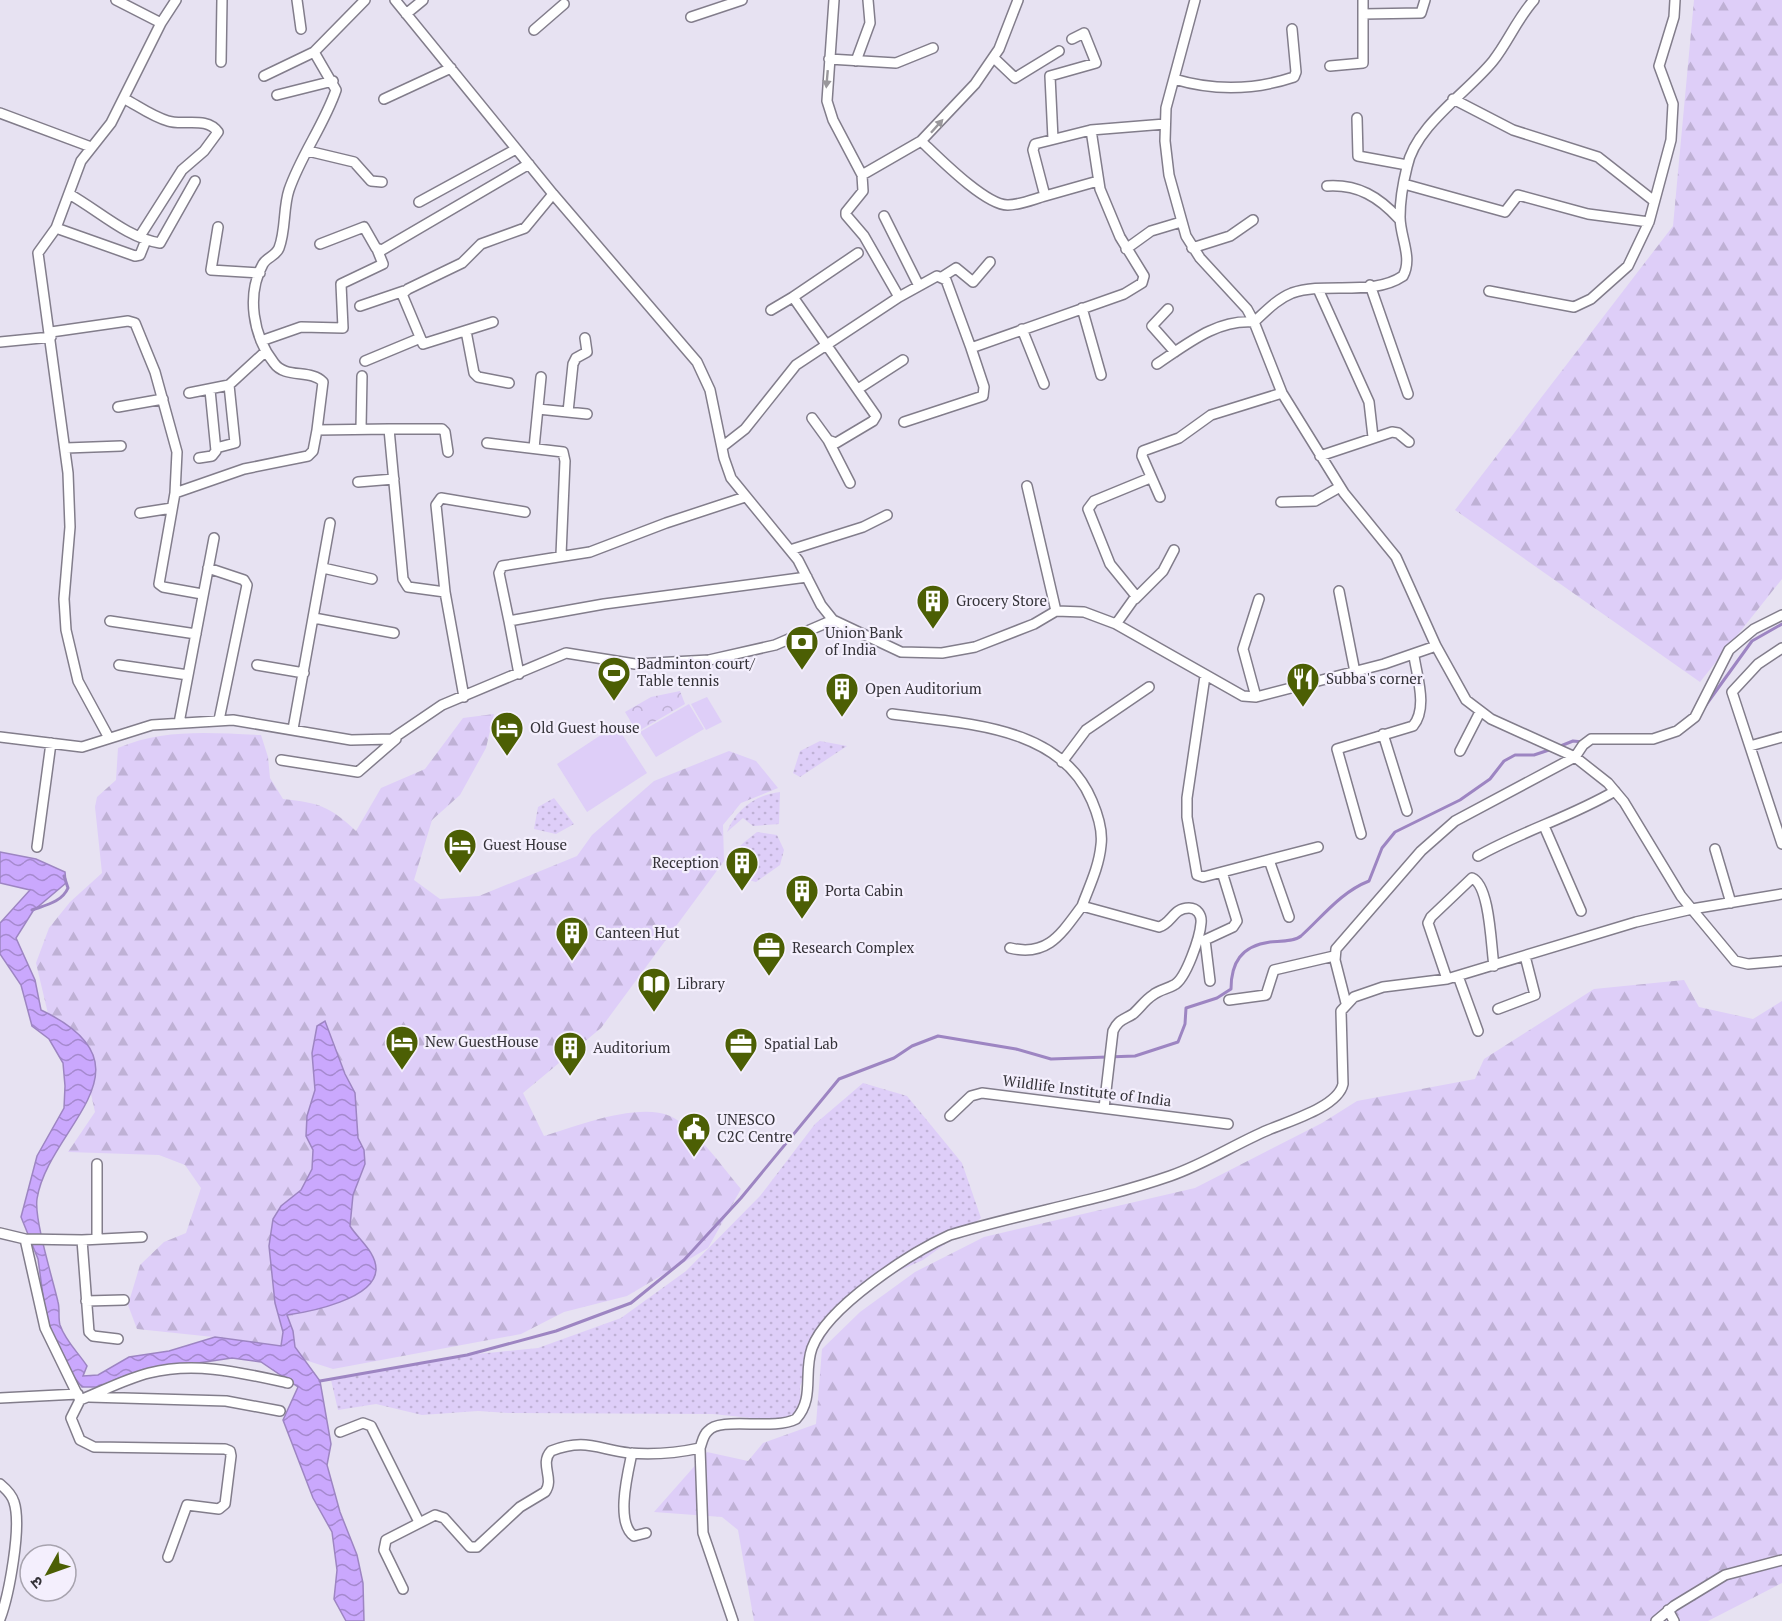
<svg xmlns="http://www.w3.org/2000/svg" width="1782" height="1621" font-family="'PT Serif','Noto Sans Devanagari',serif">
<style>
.grass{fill:url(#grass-dots)}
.forest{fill:url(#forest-firs)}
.park{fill:url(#park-crowns)}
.pitch{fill:#decef8}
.water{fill:url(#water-waves);stroke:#9d85c2;stroke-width:1.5}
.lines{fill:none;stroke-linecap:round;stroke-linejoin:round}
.stream{stroke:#9d85c2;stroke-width:3}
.minor-casing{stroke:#827d8b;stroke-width:12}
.minor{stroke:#fff;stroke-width:9}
.oneway{fill:#9a989c}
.labels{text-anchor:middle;stroke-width:4.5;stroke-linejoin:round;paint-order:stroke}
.poi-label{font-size:15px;fill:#343238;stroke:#f4effd;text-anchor:start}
.street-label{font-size:15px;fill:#343238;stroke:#f4effd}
</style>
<defs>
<pattern id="grass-dots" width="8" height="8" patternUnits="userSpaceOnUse" patternTransform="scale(1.5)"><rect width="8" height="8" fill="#decef8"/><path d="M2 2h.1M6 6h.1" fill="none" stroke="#bfb1d5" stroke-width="1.8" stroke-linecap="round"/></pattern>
<pattern id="forest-firs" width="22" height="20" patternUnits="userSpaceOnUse" patternTransform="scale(1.5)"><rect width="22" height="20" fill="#decef8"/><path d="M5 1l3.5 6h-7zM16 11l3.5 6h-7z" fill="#bfb1d5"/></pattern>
<pattern id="park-crowns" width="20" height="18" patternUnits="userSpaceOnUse" patternTransform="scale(1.5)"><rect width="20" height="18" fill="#decef8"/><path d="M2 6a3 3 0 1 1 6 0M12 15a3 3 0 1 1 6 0" fill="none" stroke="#bfb1d5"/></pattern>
<pattern id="water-waves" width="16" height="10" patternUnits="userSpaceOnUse" patternTransform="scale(1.5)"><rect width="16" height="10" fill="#caa8fd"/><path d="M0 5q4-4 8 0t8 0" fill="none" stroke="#a589ce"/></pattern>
</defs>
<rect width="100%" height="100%" fill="#e7e2f2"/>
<path class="grass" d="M820,741L847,746L800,777L793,773L800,751Z
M780,792L779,824L753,826L743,818L727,832C736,809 756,795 780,792Z
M554,798L574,824L556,834L534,829L538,807Z
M757,832L777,835L784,850L780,865L756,882L730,875C726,854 742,844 757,832Z
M863,1083L907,1096L962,1163L981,1218L923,1260L854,1291L818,1348L800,1386L801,1423L713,1414L508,1413L478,1411L422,1415L376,1404L338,1410L331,1380L467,1355L538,1348L621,1318L686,1271L760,1196L815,1124Z"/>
<path class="forest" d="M1694,0H1782V579L1700,682L1455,510L1673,226Z
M494,714L486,748L460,795L432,820L414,880L440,899L479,896L577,856L592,835L654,781L729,751L756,761L778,788L741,803L723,825L724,861L601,1028L523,1093L544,1136C576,1126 638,1102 670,1116C696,1128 723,1168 741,1189L708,1248L627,1296L564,1312L521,1334L333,1369L242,1340L137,1329L128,1305L140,1265L164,1242L186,1233L201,1188L185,1165L159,1155L68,1152L95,1112L89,1085L49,1018L36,963L49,928L70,902L102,873L95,807L97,797L116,780L118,748C164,728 212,733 261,735L268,757L270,778L283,799C320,803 329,806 356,831L381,788L425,769L463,718Z
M1684,980L1699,1007L1753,1019L1782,1001V1583L1708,1621H754L738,1530L722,1517L654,1512L707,1452L748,1461L763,1443L816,1424L822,1349L860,1312L915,1272L984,1237L1195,1188L1322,1123L1357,1101L1475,1079L1484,1059L1594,989Z"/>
<path class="park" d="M680,691L685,704L637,732L625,712L651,697Z"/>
<path class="pitch" d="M707,697L722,722L706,730L691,704Z
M689,704L704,729L656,757L640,732Z
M616,725L647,773L587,812L557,764Z"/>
<path class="water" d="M0,852L36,859L65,872L66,883L33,911L16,938L35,980L41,1010C161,1067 48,1127 37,1199C34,1219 53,1280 58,1302C60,1309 58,1318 60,1325C66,1342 78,1352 87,1366L83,1376L98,1375L129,1357L169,1351L215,1337L281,1346L283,1332L275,1303L269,1246L273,1219L281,1206L301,1190L312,1169L313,1150L306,1136L307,1116L315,1090L312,1053L317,1026L325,1021L345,1074L355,1093L358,1138L364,1150L365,1164L353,1195L350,1226C358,1239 376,1252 376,1269C376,1299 309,1312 287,1315L293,1331L295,1347L320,1381L331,1444L327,1465L340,1512L357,1555L363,1583L364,1621H346L334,1599L337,1570L332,1532L313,1498L283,1420L298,1387L261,1362L232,1358L157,1369L117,1379L103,1387H82L70,1372L53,1337L45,1310L38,1259L21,1217L37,1156L64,1108L65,1086L63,1063L49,1039L32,1026L21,985L0,954V923L30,890L0,883Z"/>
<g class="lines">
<path class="stream" d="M1703,709L1752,641L1782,624
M1558,747L1573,741L1583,742
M32,910C46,905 62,902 68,888L64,876
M320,1381L467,1355L556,1331L631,1303L684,1260L741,1198L839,1079L894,1058L912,1046L938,1036L1016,1049L1051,1059L1135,1056L1178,1042L1185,1024L1186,1008L1217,998L1231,989C1231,963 1241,946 1270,942C1279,941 1294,942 1301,936C1323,916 1341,892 1369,881L1382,848L1395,832L1460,800L1490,779L1504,761L1515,755H1534L1552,749"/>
<g class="minor-casing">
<path id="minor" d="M116,0L161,23
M297,0L301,29
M365,0L314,52L336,90C324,125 301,155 289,190C283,208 286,230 279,248C276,256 267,257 263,264C246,295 253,336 274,363C285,379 311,369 323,382L317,430L389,429L403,579L408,587L445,592L464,697
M395,0L553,194L697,362L710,390L724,458L731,478L798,560L821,605L833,620L901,652L942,653L975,647L1034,624L1056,611L1084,612L1116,624L1243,696L1256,697L1384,664L1436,646
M834,0L827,101L833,120L862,175L921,141L975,84L999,49L1018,0
M1195,0L1166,108L1165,141L1169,175L1186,236L1200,258L1247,309L1254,322L1282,393L1344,493L1396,557L1436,646L1466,700L1491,719L1575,757L1608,783L1624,802L1681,896L1735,961L1748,964L1782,961
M406,14L423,0
M1363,14L1421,13L1425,0
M691,17L742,0
M534,30L564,4
M994,58L1015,78L1059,51
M829,59L896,63L933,48
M856,61L870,23L868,0
M221,62L222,0
M1330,66L1363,63V0
M264,76L314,52
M1174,79C1214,91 1255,90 1294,77L1296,72L1292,29
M277,95L333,81
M125,99C138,106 153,117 168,121C183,126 207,116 218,132L204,151L182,170L140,236
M384,99L451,68
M1453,99L1513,130L1598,157L1654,201
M0,113L91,147
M1357,118L1358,156L1407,165
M1053,139L1050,76L1096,63L1084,33L1072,39
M921,141C938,157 986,206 1008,205C1020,205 1034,199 1045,196
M308,151L354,162L371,181L382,182
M862,175L863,191L846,212V215L864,236L899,297
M1098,181L1045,196L1033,150L1035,144L1091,130L1165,124
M1404,184L1505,212L1518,195L1588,214L1649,222
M1327,186C1358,184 1379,197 1399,219
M69,194C98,210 127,238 160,243L195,181
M419,202L516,149
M884,216L919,286
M218,227L211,270L260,273
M56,228L135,256L140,255L146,240
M320,244L364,227L376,248L382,250L529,164
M1192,248L1230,236L1253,220
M1126,249L1151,231L1181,222
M942,277L956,268L973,282L990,262
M1370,285L1408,394
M1318,289L1369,402L1373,437
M1489,291L1574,307L1591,299L1628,266L1649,222L1671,140L1673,104L1659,66L1674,17L1675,0
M360,306L404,291
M1082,308L1101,375
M1168,309L1152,326L1175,352
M771,310L793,297
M493,322L423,344L402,294L408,289L462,263L481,244L525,228L553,194
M1022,329L1044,384
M466,331L474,373L478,377L509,383
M51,332L128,321L135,323L155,372L177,452L175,493
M261,341L301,327L343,328L341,284L383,264L377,249
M0,342L51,337
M365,361L418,339
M1157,364C1187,344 1217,319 1254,322C1266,311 1277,299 1292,293C1326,281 1372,297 1403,276C1413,258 1400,237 1400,217C1400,201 1403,183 1407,167C1415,126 1468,92 1493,61C1508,42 1517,19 1534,0
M858,389L903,360
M189,393L229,385L266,351
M118,407L163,399
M538,409L587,414
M568,412L573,364L576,358L587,352L585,338
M812,418L828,440L836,443L873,421L876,416L793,297L858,253
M904,422L983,396L984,387L971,348
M361,428L362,376
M389,429H442L445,432L448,452
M828,440L850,483
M487,443L563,452L565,461L561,555
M722,447L745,429L796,365L899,297L937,276L946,280L971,348L1124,294L1142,283L1144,276L1120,237L1100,189L1091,130
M66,448L121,446
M216,448L235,443L229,385
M534,448L541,377
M1320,456L1392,432L1398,433L1409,442
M199,458L212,456L216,451L210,390
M358,482L394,479
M1027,486L1056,611
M745,497L666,523L590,552L502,566L499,573L509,621L604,604L807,577
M1160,497L1142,456L1143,451L1179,438L1211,415L1282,393
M1281,502L1315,501L1340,487
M140,513L172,508
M790,550L863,527L887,515
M208,568L244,580L247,585L219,720
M323,568L372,579
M1339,591L1355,672
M445,592L436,505L441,498L525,512
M202,594L163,587L159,584L175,493L244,469L308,456L313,451L317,430
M1135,599L1163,571L1174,550
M314,618L394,633
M110,621L196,634
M509,621L519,674
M1116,624L1136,596L1110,564L1088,509L1094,501L1150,478
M1782,648L1758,664L1732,692L1782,844
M119,665L188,675
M257,665L304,673
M1205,676L1187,798V817L1197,875L1203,877L1318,847
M1256,697L1243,649L1259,599
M892,714C962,724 1060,724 1092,801C1098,815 1103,830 1101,845C1099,867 1089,887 1082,906L1159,927C1172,923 1173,908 1189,908C1197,908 1202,915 1201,923C1200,937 1186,979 1174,985C1167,989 1159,990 1153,995C1145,1000 1140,1008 1133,1014C1123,1020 1118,1020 1113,1031L1104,1108
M179,723L214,538
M293,729L330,523
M1383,734L1407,811
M0,737L82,747L152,725L233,720L351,740L392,739L442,705L566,653L635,664L709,660L775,645L833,620
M109,738L78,681L66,630L64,599L70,527L68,473L38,253L56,228L81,161L111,123L161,23L176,0
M1750,746L1782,737
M1460,751L1480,712
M281,760L358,772L396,739
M1062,762L1086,730L1149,687
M1544,826L1581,911
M1361,834L1337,749L1413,726C1428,708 1417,677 1414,656
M37,847L51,743
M1715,849L1731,903
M1478,856C1522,831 1571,817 1615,791
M1269,860L1289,917
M1010,948C1048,957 1061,934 1082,906
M1458,976L1478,1031
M1447,979L1428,923L1431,917L1472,878C1490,885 1491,947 1494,966
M1210,981L1205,940L1233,927L1237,921L1222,872
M1229,1000L1266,995L1274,970L1334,956
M1346,1003L1335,960L1336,949L1421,851L1455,821L1575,757L1583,745L1591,739H1653L1677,731L1695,717L1729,650L1754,629L1782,615
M1498,1009L1535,995L1525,956
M950,1116L971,1096L982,1093L1228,1124
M0,1233L25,1239L45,1328L80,1400L71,1418L80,1440L94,1447L225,1449L230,1451L231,1456L225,1504L219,1509L187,1505L168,1557
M25,1239L82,1240L142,1237
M97,1239V1164
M82,1240L89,1332L93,1336L118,1339
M86,1301L124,1300
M89,1397L226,1401L280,1411
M0,1398L78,1394
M80,1400C103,1391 125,1379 149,1373C196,1361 242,1373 288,1383
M340,1432L363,1423L371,1426L419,1522
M632,1453C628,1472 615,1523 634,1536L646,1533
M0,1484C6,1489 12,1495 14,1502C22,1526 9,1595 0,1619
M403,1589L384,1550L386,1540L435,1515L444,1518L470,1547H477L520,1507L545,1492C555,1479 539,1464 551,1451C585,1438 597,1449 629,1453C652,1455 677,1453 700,1448
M1668,1610L1674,1621
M733,1621L703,1533L700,1448C702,1443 703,1435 708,1431C720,1416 773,1431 796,1419C815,1398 803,1373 812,1348C827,1307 910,1253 950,1235C1022,1213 1098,1201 1170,1176C1205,1164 1235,1144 1268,1130C1289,1121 1338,1107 1343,1084L1341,1011L1354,997L1383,987L1447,979L1636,922L1692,909L1782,894
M1656,1621L1674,1606L1725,1575L1782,1560"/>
</g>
<use href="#minor" class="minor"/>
</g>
<defs><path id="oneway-solid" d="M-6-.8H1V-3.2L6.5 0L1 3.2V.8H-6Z" transform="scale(1.5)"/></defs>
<g class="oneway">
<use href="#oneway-solid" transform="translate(827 79) rotate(95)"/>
<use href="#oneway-solid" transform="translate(937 126) rotate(-48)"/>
</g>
<defs>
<g id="building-pin" transform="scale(1.725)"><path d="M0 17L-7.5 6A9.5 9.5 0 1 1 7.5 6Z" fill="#4c5f04" stroke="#f4effd"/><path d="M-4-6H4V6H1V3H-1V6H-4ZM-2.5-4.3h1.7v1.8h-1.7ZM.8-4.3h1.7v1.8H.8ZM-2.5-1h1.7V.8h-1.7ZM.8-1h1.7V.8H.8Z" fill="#fff"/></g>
<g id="bank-pin" transform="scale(1.725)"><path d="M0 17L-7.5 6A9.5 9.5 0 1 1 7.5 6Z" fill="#4c5f04" stroke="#f4effd"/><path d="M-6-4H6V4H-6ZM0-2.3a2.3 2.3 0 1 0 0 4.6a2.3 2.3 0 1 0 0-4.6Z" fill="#fff"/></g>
<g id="stadium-pin" transform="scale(1.725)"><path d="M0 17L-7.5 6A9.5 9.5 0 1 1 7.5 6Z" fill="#4c5f04" stroke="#f4effd"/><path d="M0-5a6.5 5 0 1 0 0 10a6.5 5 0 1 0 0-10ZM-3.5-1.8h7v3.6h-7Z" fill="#fff"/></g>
<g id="restaurant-pin" transform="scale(1.725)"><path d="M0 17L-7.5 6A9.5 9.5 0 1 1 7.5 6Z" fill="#4c5f04" stroke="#f4effd"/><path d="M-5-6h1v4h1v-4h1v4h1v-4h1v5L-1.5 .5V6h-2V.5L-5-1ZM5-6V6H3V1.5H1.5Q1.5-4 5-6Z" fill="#fff"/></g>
<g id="hotel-pin" transform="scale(1.725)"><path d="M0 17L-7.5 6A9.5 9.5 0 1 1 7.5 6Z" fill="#4c5f04" stroke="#f4effd"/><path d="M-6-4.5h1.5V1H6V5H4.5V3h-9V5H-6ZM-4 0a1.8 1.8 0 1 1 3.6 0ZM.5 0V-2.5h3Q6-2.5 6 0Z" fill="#fff"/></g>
<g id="office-pin" transform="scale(1.725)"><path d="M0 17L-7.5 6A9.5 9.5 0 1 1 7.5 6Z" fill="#4c5f04" stroke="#f4effd"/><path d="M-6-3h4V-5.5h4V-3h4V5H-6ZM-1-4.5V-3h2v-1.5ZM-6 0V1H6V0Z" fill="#fff"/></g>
<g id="library-pin" transform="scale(1.725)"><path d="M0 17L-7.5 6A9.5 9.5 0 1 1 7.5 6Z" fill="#4c5f04" stroke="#f4effd"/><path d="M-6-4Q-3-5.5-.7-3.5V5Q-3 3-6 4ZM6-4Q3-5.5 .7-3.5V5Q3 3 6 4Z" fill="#fff"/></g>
<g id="civic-pin" transform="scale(1.725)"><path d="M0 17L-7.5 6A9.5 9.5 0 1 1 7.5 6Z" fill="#4c5f04" stroke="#f4effd"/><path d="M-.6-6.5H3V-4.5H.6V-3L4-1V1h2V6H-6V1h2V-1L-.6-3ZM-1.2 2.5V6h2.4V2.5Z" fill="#fff"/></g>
</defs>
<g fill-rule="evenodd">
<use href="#building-pin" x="933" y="601"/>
<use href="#bank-pin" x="802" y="642"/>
<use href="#stadium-pin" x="614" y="673"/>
<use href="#restaurant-pin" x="1303" y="679"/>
<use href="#building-pin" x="842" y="689"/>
<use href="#hotel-pin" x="507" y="728"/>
<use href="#hotel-pin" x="460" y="845"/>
<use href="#building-pin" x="742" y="863"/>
<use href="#building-pin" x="802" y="891"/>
<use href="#building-pin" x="572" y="933"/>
<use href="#office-pin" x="769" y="948"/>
<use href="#library-pin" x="654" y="984"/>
<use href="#hotel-pin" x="402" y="1042"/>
<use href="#office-pin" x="741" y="1044"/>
<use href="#building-pin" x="570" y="1048"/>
<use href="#civic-pin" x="694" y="1129"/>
</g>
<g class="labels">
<g class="poi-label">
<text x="956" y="606">Grocery Store</text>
<text x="825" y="638">Union Bank<tspan x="825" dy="17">of India</tspan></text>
<text x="637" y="669">Badminton court/<tspan x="637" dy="17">Table tennis</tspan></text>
<text x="1326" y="684">Subba's corner</text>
<text x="865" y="694">Open Auditorium</text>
<text x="530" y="733">Old Guest house</text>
<text x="483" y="850">Guest House</text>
<text x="719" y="868" text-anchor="end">Reception</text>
<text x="825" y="896">Porta Cabin</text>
<text x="595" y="938">Canteen Hut</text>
<text x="792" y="953">Research Complex</text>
<text x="677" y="989">Library</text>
<text x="425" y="1047">New GuestHouse</text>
<text x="764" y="1049">Spatial Lab</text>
<text x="593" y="1053">Auditorium</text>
<text x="717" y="1125">UNESCO<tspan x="717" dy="17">C2C Centre</tspan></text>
</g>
<g class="street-label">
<text transform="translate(1087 1091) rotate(7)" y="5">Wildlife Institute of India</text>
</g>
</g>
<g transform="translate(48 1573) rotate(230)"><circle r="28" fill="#f4effd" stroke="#a7a3ae" stroke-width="1.5"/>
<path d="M0-4.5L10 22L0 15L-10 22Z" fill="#4c5f04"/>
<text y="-9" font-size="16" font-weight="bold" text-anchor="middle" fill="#343238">उ</text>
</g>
</svg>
